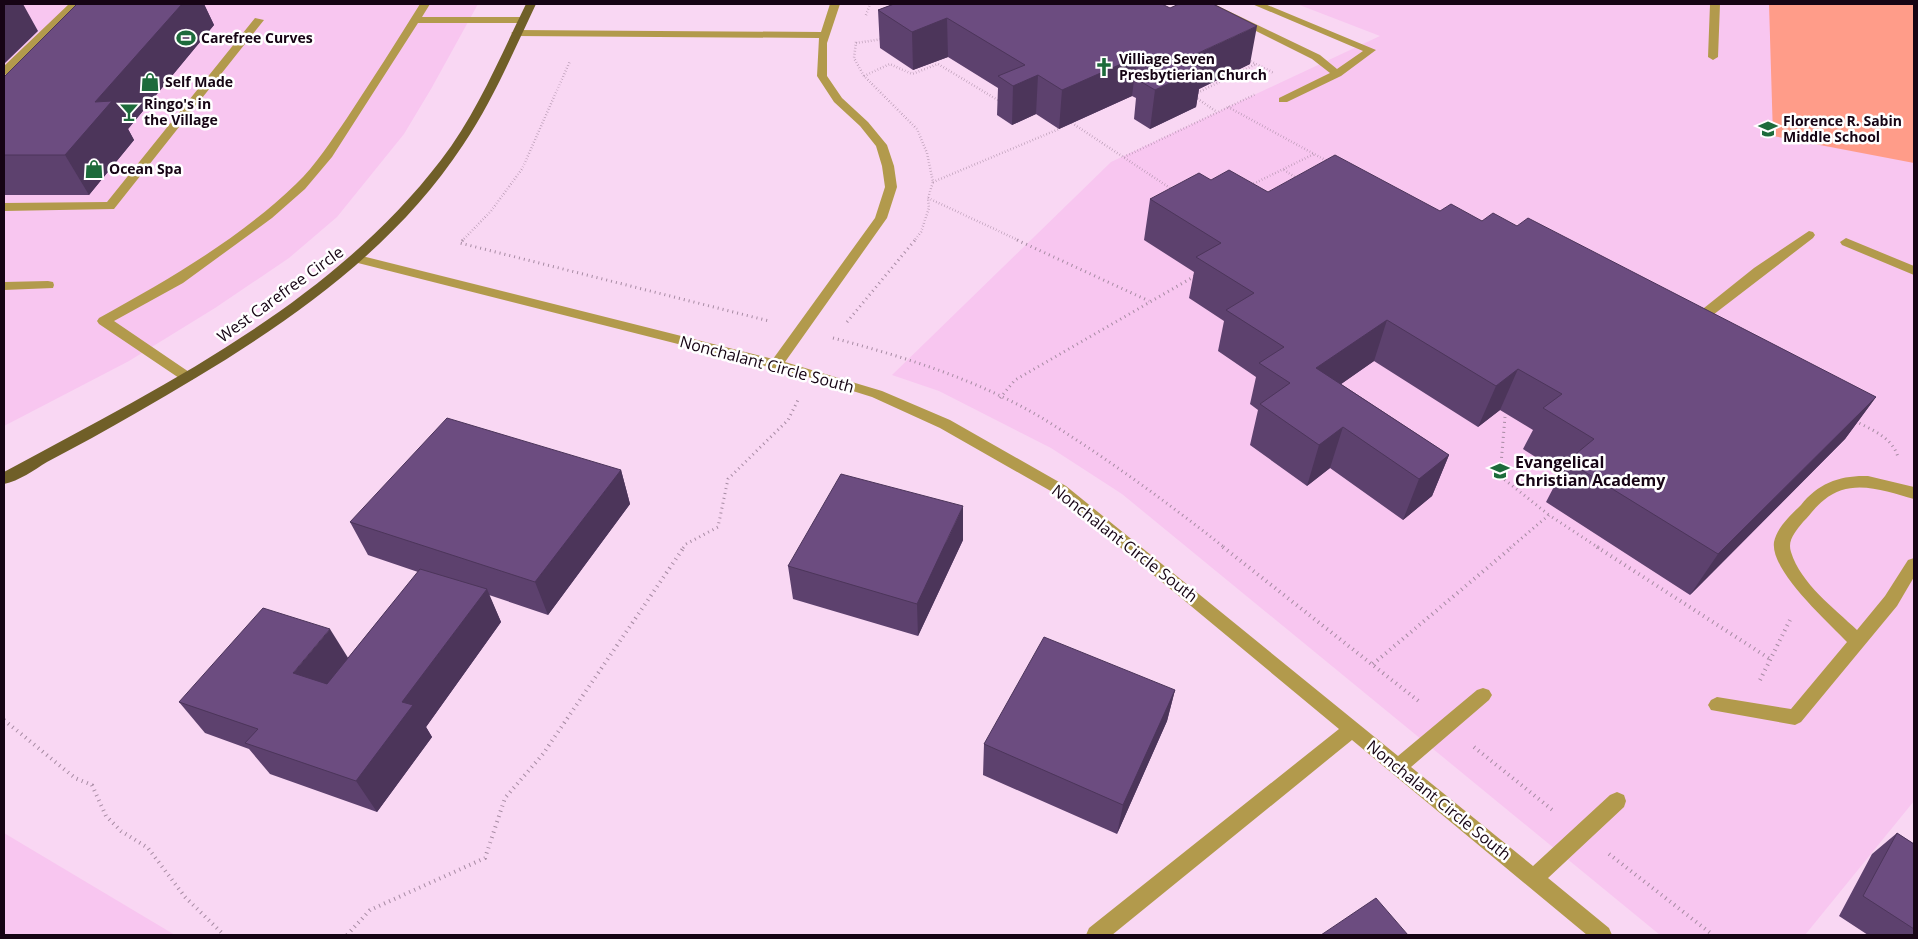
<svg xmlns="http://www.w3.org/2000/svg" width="1918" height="939" font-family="'Open Sans',sans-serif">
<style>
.built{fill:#f8c6f0}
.green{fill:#ff9c89}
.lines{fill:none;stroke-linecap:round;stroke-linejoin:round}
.path-far2{stroke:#a78ba3;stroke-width:2.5;stroke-dasharray:0.5 2.5;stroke-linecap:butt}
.path-far1{stroke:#a78ba3;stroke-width:3;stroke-dasharray:1 4;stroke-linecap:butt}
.path{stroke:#a78ba3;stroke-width:4;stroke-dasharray:1 4.5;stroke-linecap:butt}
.minor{fill:#b29a4c;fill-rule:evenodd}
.major{fill:#705f28;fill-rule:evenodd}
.wall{fill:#5d416e}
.shaded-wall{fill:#4c355a}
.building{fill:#6c4c80;stroke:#4c355a}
.labels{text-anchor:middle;stroke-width:5;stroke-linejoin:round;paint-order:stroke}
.far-poi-label{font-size:14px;font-weight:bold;fill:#160414;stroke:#fff;text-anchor:start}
.street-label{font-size:16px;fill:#160414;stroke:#fff}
.poi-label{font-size:16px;font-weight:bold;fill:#160414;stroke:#fff;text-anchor:start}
</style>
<rect width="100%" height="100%" fill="#f9d7f3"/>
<path class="built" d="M4,4H478L431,89L404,134L337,217L289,258L215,308L129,361L4,426Z
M1297,4H1914V801L1805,935H1660L1122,494L1051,448L939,391L892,375L1111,162L1380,36Z
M4,833L175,935H4Z"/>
<path class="green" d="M1769,4H1914V163L1773,136Z"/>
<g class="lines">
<path class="path-far2" d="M866,15L870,4
M856,42L854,58L864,76L917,129L927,153L933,182L928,198L929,208L921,232L914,241
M856,43L883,39
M1248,60L1274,73
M864,76L890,64L912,74L938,64L1001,102
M1195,94L1256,64
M1195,97L1217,112
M1228,107L1327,161
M1072,123L1173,190
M1124,157L1256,94
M1284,170L1298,179
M933,182L1059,129
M1251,185L1314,154
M928,198L1020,241
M462,241L491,211L522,169L570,61"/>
<path class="path-far1" d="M463,240L460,243L769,321
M1017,240L1149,301
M847,322L915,240
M833,338C905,357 978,380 1042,418C1104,456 1168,503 1225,548
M1000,398L1015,380L1195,276
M1505,417L1500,476L1549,515
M1855,421C1872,430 1892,437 1898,457
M683,548L686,544L718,527L728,479L788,420L798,400
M1510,548L1549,515L1599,548"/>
<path class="path" d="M1223,547L1421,703
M1597,547L1770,659
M1373,664L1512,547
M1760,680L1790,620
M4,720L75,778L92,785L106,816L121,831L148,848L185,897L224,935
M1474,747L1555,812
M1609,854L1713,935
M347,935L370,910L485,858L505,798L543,754L684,547"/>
<path class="minor" d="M69,4H79L8,74L4,75V66Z
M420,4H430L422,17H523L528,20L523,23H418L332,157L305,189L272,218L183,283L114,321L192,374L194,377L192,380H182L99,324L97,321L99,318C168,280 239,239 296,184C316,165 331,141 347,118C372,80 397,41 420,4Z
M830,4H840L827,43V76L842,98L868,122L887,145L894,166L897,187L887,218L785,362L882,391L950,420L1066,486L1398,756L1477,690L1483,688L1489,690L1492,695L1489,700L1411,767L1533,866L1610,795L1617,792L1624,795L1626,801L1624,807L1548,878L1609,928L1612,935H1587L1352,740L1112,935H1086L1089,928L1339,729L1056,494L940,428L872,397L808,377L354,262L352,259L358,255L773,359L875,218L885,187L882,166L876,146L860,126L834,102L817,76L819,38L516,36L511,33L516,30L821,32Z
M1202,4H1214L1320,55L1337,69L1363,51L1252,4H1265L1376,50L1341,76L1287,102H1279V98L1330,73L1312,59Z
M1710,4H1720L1718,57L1713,60L1708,57Z
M255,18L264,20L114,209L4,211V203L107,202Z
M1809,231L1813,232L1815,235L1813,238L1709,318L1692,324L1687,323L1685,320L1699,312L1754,268Z
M1846,238L1914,266V275L1842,245L1840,242Z
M48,281L53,282L54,285L53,288L4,290V282Z
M1868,476L1914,487V499C1885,491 1851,477 1824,500C1816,506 1810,515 1803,522C1796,531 1787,540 1791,552C1801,584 1834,608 1857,630L1885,596L1908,560L1914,558V577L1897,606L1801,722L1795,725L1711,710L1708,705L1711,700L1717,697L1791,709L1847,642C1828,622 1770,571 1774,542C1777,527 1791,515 1801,505C1818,483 1841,475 1868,476Z"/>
<path class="major" d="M526,4H536C513,52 493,101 463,145C384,265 258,343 136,413C107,430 77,446 47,462C34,470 19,481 4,484V472C161,387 330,305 441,160C477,113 500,57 526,4Z"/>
</g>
<path class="wall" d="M77,4H204L214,25L128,129L134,140L89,195H4V77Z
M894,4L1250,64L1199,89L1196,107L1150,129L1134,119L1136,98L1132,96L1059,129L1036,114L1012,125L997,115L998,88L948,57L913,70L880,48L878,10Z
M1211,180L1268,192L1440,211L1482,221L1517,226L1876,397L1845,439L1690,595L1546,502L1561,473L1523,449L1533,430L1500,410L1478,427L1374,361L1341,384L1449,455L1432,496L1403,520L1330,468L1307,486L1250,445L1258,410L1250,404L1256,377L1218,351L1224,321L1189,298L1194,272L1144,240L1150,199Z
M621,470L630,504L548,615L489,595L501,622L426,727L432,737L377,812L270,774L249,749L205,733L179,702L348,658L418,572L368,555L350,522Z
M963,540L918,636L793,599L788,566Z
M1175,690L1167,721L1117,834L983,775L984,744Z
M1897,833L1914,844V935H1868L1839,916L1872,854Z"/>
<path class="shaded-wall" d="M5,4H23L38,31L4,64V5Z
M182,4H204L214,25L128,129L134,140L89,195L65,155L95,102Z
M947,18L948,57L913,70L912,32Z
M1257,26L1250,64L1199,89L1196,107L1150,129L1155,90L1185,59Z
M1137,57L1132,96L1059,129L1062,90Z
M1038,75L1036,114L1012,125L1013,86Z
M1387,320L1374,361L1304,410L1316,368Z
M1518,369L1500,410L1478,427L1496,386Z
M1876,397L1845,439L1690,595L1718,554Z
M1343,427L1330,468L1307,486L1319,445Z
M1449,455L1432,496L1403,520L1419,479Z
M621,470L630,504L548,615L535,582Z
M963,506V540L918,636L917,604Z
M487,589L501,622L426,727L432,737L377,812L356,781L402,702Z
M330,629L350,661L315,705L293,673Z
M1175,690L1167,721L1117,834L1123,805Z"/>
<path class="building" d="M77,4H182L95,102L112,101L65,155H4V77Z
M894,4H1162L1170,8L1179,4H1213L1257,26L1185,59L1202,68L1155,90L1138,80L1160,70L1137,57L1062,90L1038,75L1013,86L998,76L1025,65L947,18L912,32L878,10Z
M1335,155L1440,211L1451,204L1482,221L1493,213L1517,226L1528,218L1876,397L1718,554L1567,461L1594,439L1543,408L1562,394L1518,369L1496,386L1387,320L1316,368L1449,455L1419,479L1343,427L1319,445L1260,404L1290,383L1259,363L1284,347L1226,310L1254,293L1196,257L1221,243L1150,199L1199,173L1211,180L1229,170L1268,192Z
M447,418L621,470L535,582L350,522Z
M841,474L963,506L917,604L788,566Z
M420,569L487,589L402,702L413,705L356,781L245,743L258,729L179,702L263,608L330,629L293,673L327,684Z
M1044,637L1175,690L1123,805L984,744Z
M1897,833L1914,844V929L1863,896Z
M1376,898L1408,935H1321Z"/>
<defs>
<g id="stadium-bare" transform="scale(1.5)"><path d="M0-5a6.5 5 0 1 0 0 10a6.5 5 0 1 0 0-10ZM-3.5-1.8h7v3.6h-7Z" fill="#1d6b3b" stroke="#fff" stroke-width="2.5" paint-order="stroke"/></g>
<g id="church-bare" transform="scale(1.5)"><path d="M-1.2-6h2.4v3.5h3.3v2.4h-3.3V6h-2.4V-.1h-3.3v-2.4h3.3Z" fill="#1d6b3b" stroke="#fff" stroke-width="2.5" paint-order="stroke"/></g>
<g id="shop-bare" transform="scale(1.5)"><path d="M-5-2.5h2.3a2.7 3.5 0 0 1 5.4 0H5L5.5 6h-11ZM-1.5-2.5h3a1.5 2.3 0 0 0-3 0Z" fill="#1d6b3b" stroke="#fff" stroke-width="2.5" paint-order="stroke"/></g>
<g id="bar-bare" transform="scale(1.5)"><path d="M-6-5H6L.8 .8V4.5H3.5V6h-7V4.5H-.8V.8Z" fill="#1d6b3b" stroke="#fff" stroke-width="2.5" paint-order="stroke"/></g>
<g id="school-bare" transform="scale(1.5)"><path d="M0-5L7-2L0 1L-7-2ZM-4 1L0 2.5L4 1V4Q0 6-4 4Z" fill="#1d6b3b" stroke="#fff" stroke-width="2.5" paint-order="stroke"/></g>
</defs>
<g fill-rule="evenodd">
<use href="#stadium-bare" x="186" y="38"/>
<use href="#church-bare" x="1104" y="67"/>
<use href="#shop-bare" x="150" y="82"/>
<use href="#bar-bare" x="129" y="112"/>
<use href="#school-bare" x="1768" y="129"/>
<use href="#shop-bare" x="94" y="169"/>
<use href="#school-bare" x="1500" y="471"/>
</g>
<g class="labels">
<g class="far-poi-label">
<text x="201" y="43">Carefree Curves</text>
<text x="1119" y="64">Villiage Seven<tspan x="1119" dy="16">Presbytierian Church</tspan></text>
<text x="165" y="87">Self Made</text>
<text x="144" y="109">Ringo's in<tspan x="144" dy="16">the Village</tspan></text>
<text x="1783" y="126">Florence R. Sabin<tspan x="1783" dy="16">Middle School</tspan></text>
<text x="109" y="174">Ocean Spa</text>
</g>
<g class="street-label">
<text transform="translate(280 294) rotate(-36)" y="6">West Carefree Circle</text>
<text transform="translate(767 364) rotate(15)" y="6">Nonchalant Circle South</text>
<text transform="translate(1125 543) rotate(38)" y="6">Nonchalant Circle South</text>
<text transform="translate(1439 800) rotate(39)" y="6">Nonchalant Circle South</text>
</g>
<g class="poi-label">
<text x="1515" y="468">Evangelical<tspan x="1515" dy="18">Christian Academy</tspan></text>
</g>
</g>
<rect width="1918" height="939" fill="none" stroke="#160414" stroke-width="10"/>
</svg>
